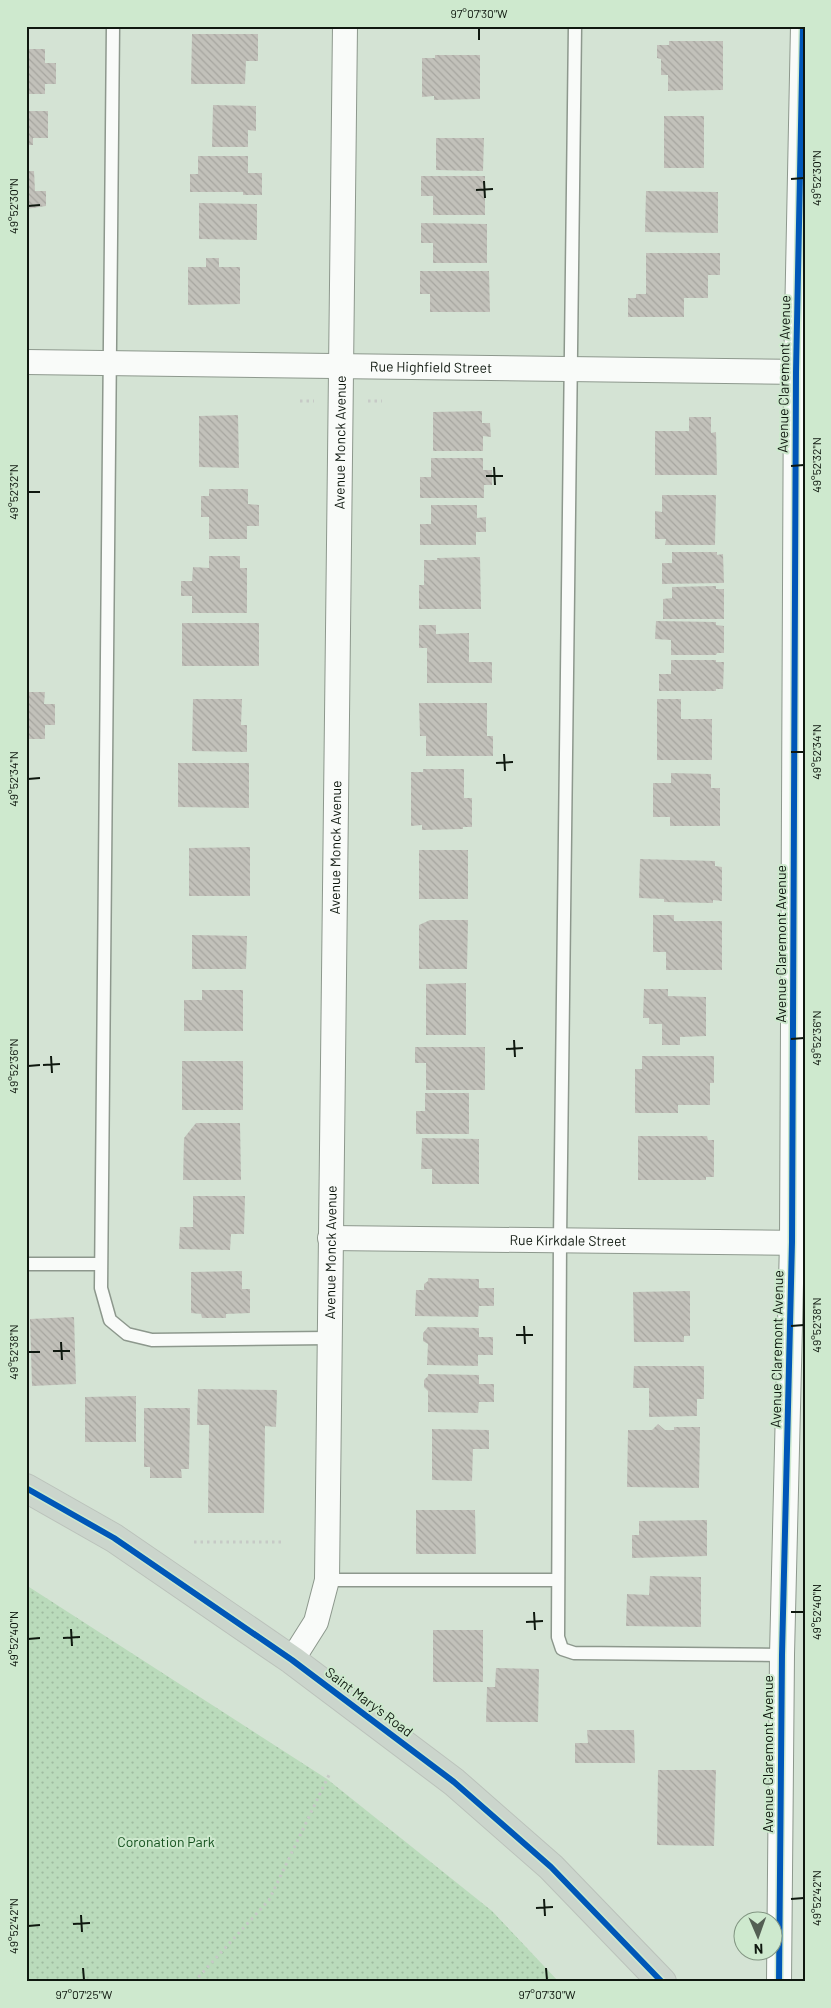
<svg xmlns="http://www.w3.org/2000/svg" width="831" height="2008" font-family="Barlow,sans-serif">
<style>
.park{fill:url(#park-dots)}
.building{fill:url(#building-back-hatch)}
.lines{fill:none;stroke-linecap:round;stroke-linejoin:round}
.lane-casing{stroke:#8d988d;stroke-width:15}
.street-casing{stroke:#8d988d;stroke-width:26}
.highway-casing{stroke:#bbc2bb;stroke-width:30}
.path{stroke:#c6cac6;stroke-width:3;stroke-dasharray:2.5 4;stroke-linecap:butt}
.lane{stroke:#f9fbf9;stroke-width:12}
.street{stroke:#f9fbf9;stroke-width:24}
.highway{stroke:#cbd5cc;stroke-width:28}
.cycleway-casing{stroke:#cee9ce;stroke-width:9}
.cycleway{stroke:#0057b8;stroke-width:6}
.ticks{fill:none;stroke:#0f180f;stroke-width:2}
.labels{text-anchor:middle;stroke-width:4;stroke-linejoin:round;paint-order:stroke}
.street-label{font-size:14px;fill:#0f180f;stroke:#cee9ce}
.park-label{font-size:14px;fill:#13501d;stroke:#cee9ce}
.neatline{fill:none;stroke:#0f180f;stroke-width:2}
.ticks-label{font-size:12px;text-anchor:middle;fill:#0f180f}
</style>
<defs>
<pattern id="park-dots" width="8" height="8" patternUnits="userSpaceOnUse" patternTransform="scale(1.25)"><rect width="8" height="8" fill="#badbbb"/><path d="M2 2h.1M6 6h.1" fill="none" stroke="#9fbba0" stroke-width="1.8" stroke-linecap="round"/></pattern>
<pattern id="building-back-hatch" width="6" height="6" patternUnits="userSpaceOnUse" patternTransform="scale(1.25)"><rect width="6" height="6" fill="#c2c1ba"/><path d="M-1 5l2 2M0 0l6 6M5-1l2 2" fill="none" stroke="#a6a59f"/></pattern>
</defs>
<rect width="100%" height="100%" fill="#d4e3d4"/>
<path class="park" d="M26,1585L327,1779L492,1911L559,1982H26Z"/>
<path class="building" d="M667,26H717V29L667,28Z
M192,34H258V61H246L245,84H191Z
M669,41H723V90L668,91V75H661V59L657,58V45H669Z
M26,49H45V63H56V84H45V94H26Z
M435,55H480V99L434,100V96L422,97V58H435Z
M213,105L256,106V131L248,130V147H212Z
M26,111H48V138H33V145H26Z
M664,116H704V168H664Z
M436,138H484L483,171L436,170Z
M198,156H248V173H262V195H243V192H190V174H198Z
M26,171H34L35,191H46V206L26,209Z
M421,176H485V215H433V196H421Z
M646,191L718,192V233L645,232Z
M199,203L257,204V240L199,239Z
M421,223L487,224V263H433V243H421Z
M646,253H720V275H708V298H684V317H628V298H636V294H646Z
M206,258H219V267H240V304L188,305V267H206Z
M420,271H489L490,312H430V294H420Z
M482,411V423H490L491,437L483,436V451H433V412Z
M238,415L239,468L199,467V416Z
M689,417H711V433L716,432L717,475H655V431H689Z
M431,458H483V470H492V485H484V498H420V477H431Z
M209,489H248V504L259,505V526H247V539H209V517H201V496H209Z
M662,495H716L715,545H665L666,539H655V511L662,512Z
M431,505H477V518L486,517V532H476V545H420V524H431Z
M672,552H717V555L723,554L724,583L662,584V563H672Z
M209,556H240V568H247V613H192V596H181V581H192L193,567L209,568Z
M480,557L481,609H419V585H424V560H437V558Z
M716,586V589H724V619H663V599L672,598V587Z
M656,621L716,622V625L724,626V653H717L716,655H671V640L655,639Z
M182,623H259V666H182Z
M419,625H436V634L469,633V662H492V683H427V648H419Z
M671,660H716V662H724L723,689H716V691H659V674H671Z
M26,692H45L44,704H55V725H45V739H26Z
M193,699H242L241,725H247V752L192,751Z
M657,699H681V719H712V760H657Z
M419,703H487V736H493V756H426V736H420Z
M178,763H249V808L178,807Z
M423,769H464V798H472V827H463V829L422,830V825L411,826V772H423Z
M671,773L711,774V788H720V826H670V817H653V783H671Z
M250,847V896H189V848Z
M419,850H468V899H419Z
M640,859L715,861V866L722,867V901L713,900V903L664,902V899L639,898Z
M653,915H674V921H722V970H666V952H653Z
M430,920H468L467,969H419V925Z
M192,935L247,936L246,969H192Z
M466,983V1035H426V984Z
M644,989H668V996L706,997V1036L680,1037V1045H662V1024H649V1018H643Z
M202,990H243V1031H184V1000H202Z
M415,1047H485V1090H426V1063H415Z
M642,1056H714V1083H710V1105H678V1113H635V1069H642Z
M182,1061H243V1110H182Z
M425,1093H469V1134H416V1111H425Z
M196,1123H240L241,1180H183L184,1138Z
M638,1136H707L708,1140H714V1177H706V1180H638Z
M422,1138L479,1139V1184H432V1169H421Z
M193,1196H245L244,1234H231L230,1250L179,1249L180,1227H193Z
M242,1271V1289H250V1313L226,1314V1318H202L201,1314L191,1313V1272Z
M428,1278L479,1279V1288H494V1306H479L478,1317L415,1316L416,1290H424V1284L428,1281Z
M690,1291V1336H684V1342H634L633,1292Z
M74,1317L76,1384L32,1386L30,1319Z
M428,1327L479,1328V1337H493V1355H478V1366L427,1365L428,1344L423,1341V1333Z
M634,1366H704V1399H697V1416L649,1417V1388H633Z
M428,1374L479,1375V1384H494V1402H479L478,1413L428,1412V1391L424,1387V1380L428,1376Z
M198,1389L277,1390L276,1427L265,1426L264,1513H208L209,1425H197Z
M136,1396V1442H85V1397Z
M144,1408H190L189,1469H181L182,1478H150V1467H144Z
M658,1424L665,1430H674V1427H700L699,1488L627,1487L628,1430H652Z
M432,1429L489,1430V1449H473L472,1481L432,1480Z
M416,1510H475L476,1554H416Z
M707,1520V1556L632,1558V1535H639V1521Z
M650,1576L701,1577V1627L626,1626L627,1594L649,1595Z
M433,1630H483V1682H433Z
M496,1668L539,1669L538,1722H486L487,1687H495Z
M587,1730H634L635,1763H575V1743H588Z
M658,1770H716L714,1846L657,1845Z"/>
<g class="lines">
<g class="lane-casing">
<path id="lane" d="M113,26L101,1288L110,1320L127,1334L152,1340L330,1338
M575,26L560,1240L558,1637L562,1649L574,1653L782,1655
M26,1264H100
M327,1580H558"/>
</g>
<g class="street-casing">
<g id="street">
<path id="s1" d="M26,362L805,372"/>
<path id="s2" d="M330,1238L805,1243"/>
<path id="s3" d="M292,1660L316,1622L327,1580L345,26"/>
<path d="M779,1982L782,1655L792,1242L796,372L803,26"/>
</g>
</g>
<g class="highway-casing">
<path id="highway" d="M26,1488L114,1538L292,1660L454,1782L551,1867L662,1982"/>
</g>
<path class="path" d="M300,401H314
M368,401H382
M194,1542H284
M194,1982L269,1900L330,1773"/>
<use href="#lane" class="lane"/>
<use href="#street" class="street"/>
<use href="#highway" class="highway"/>
<g class="cycleway-casing">
<path id="cycleway" d="M26,1488L114,1538L292,1660L454,1782L551,1867L662,1982
M779,1982L782,1655L792,1242L796,372L803,26"/>
</g>
<use href="#cycleway" class="cycleway"/>
</g>
<path class="ticks" d="M479,28V40M791,179L804,178M484,181L485,198M476,190L493,189M28,206L40,205M791,466L804,465M494,467L495,485M486,476H503M28,492H40M791,752H804M504,754L505,771M496,763L513,762M28,779L40,778M791,1039L804,1038M514,1040L515,1057M506,1049L523,1048M51,1056L52,1073M43,1065L60,1064M28,1066L40,1065M524,1326L525,1344M791,1326L804,1325M516,1335H533M61,1342L62,1360M53,1351H70M28,1352H40M534,1612L535,1630M791,1612H804M526,1622L543,1621M71,1629L72,1646M63,1638L80,1637M28,1639L40,1638M544,1899L545,1916M791,1899L804,1898M536,1908L553,1907M81,1915L82,1932M73,1924L90,1923M28,1926L40,1925M83,1968L84,1980M546,1968L547,1980"/>
<g class="labels">
<g class="street-label">
<text dy="5" stroke="none"><textPath href="#s1" startOffset="405">Rue Highfield Street</textPath></text>
<text transform="translate(784 374) rotate(-89)" y="5">Avenue Claremont Avenue</text>
<text dy="5" stroke="none"><textPath href="#s3" startOffset="1226">Avenue Monck Avenue</textPath></text>
<text dy="5" stroke="none"><textPath href="#s3" startOffset="821">Avenue Monck Avenue</textPath></text>
<text transform="translate(781 944) rotate(-90)" y="5">Avenue Claremont Avenue</text>
<text dy="5" stroke="none"><textPath href="#s2" startOffset="238">Rue Kirkdale Street</textPath></text>
<text dy="5" stroke="none"><textPath href="#s3" startOffset="416">Avenue Monck Avenue</textPath></text>
<text transform="translate(777 1349) rotate(-89)" y="5">Avenue Claremont Avenue</text>
<text transform="translate(369 1702) rotate(37)" y="5">Saint Mary's Road</text>
<text transform="translate(768 1754) rotate(-90)" y="5">Avenue Claremont Avenue</text>
</g>
<g class="park-label">
<text x="166" y="1847">Coronation Park</text>
</g>
</g>
<rect width="831" height="2008" fill="none" stroke="#cee9ce" stroke-width="55"/>
<g transform="translate(758 1936) rotate(178)"><circle r="24" fill="#cee9ce" stroke="#829582"/>
<path d="M0-4L9 19L0 12L-9 19Z" fill="#545f54"/>
<text y="-8" font-size="14" font-weight="bold" text-anchor="middle" fill="#0f180f">N</text>
</g>
<rect x="28" y="28" width="776" height="1952" class="neatline"/>
<g class="ticks-label">
<text x="479" y="18">97°07'30"W</text>
<text transform="translate(817 178) rotate(-90)" y="4">49°52'30"N</text>
<text transform="translate(14 206) rotate(-90)" y="4">49°52'30"N</text>
<text transform="translate(817 465) rotate(-90)" y="4">49°52'32"N</text>
<text transform="translate(14 492) rotate(-90)" y="4">49°52'32"N</text>
<text transform="translate(817 752) rotate(-90)" y="4">49°52'34"N</text>
<text transform="translate(14 779) rotate(-90)" y="4">49°52'34"N</text>
<text transform="translate(817 1038) rotate(-90)" y="4">49°52'36"N</text>
<text transform="translate(14 1066) rotate(-90)" y="4">49°52'36"N</text>
<text transform="translate(817 1325) rotate(-90)" y="4">49°52'38"N</text>
<text transform="translate(14 1352) rotate(-90)" y="4">49°52'38"N</text>
<text transform="translate(817 1612) rotate(-90)" y="4">49°52'40"N</text>
<text transform="translate(14 1639) rotate(-90)" y="4">49°52'40"N</text>
<text transform="translate(817 1898) rotate(-90)" y="4">49°52'42"N</text>
<text transform="translate(14 1926) rotate(-90)" y="4">49°52'42"N</text>
<text x="84" y="1999">97°07'25"W</text>
<text x="547" y="1999">97°07'30"W</text>
</g>
</svg>
